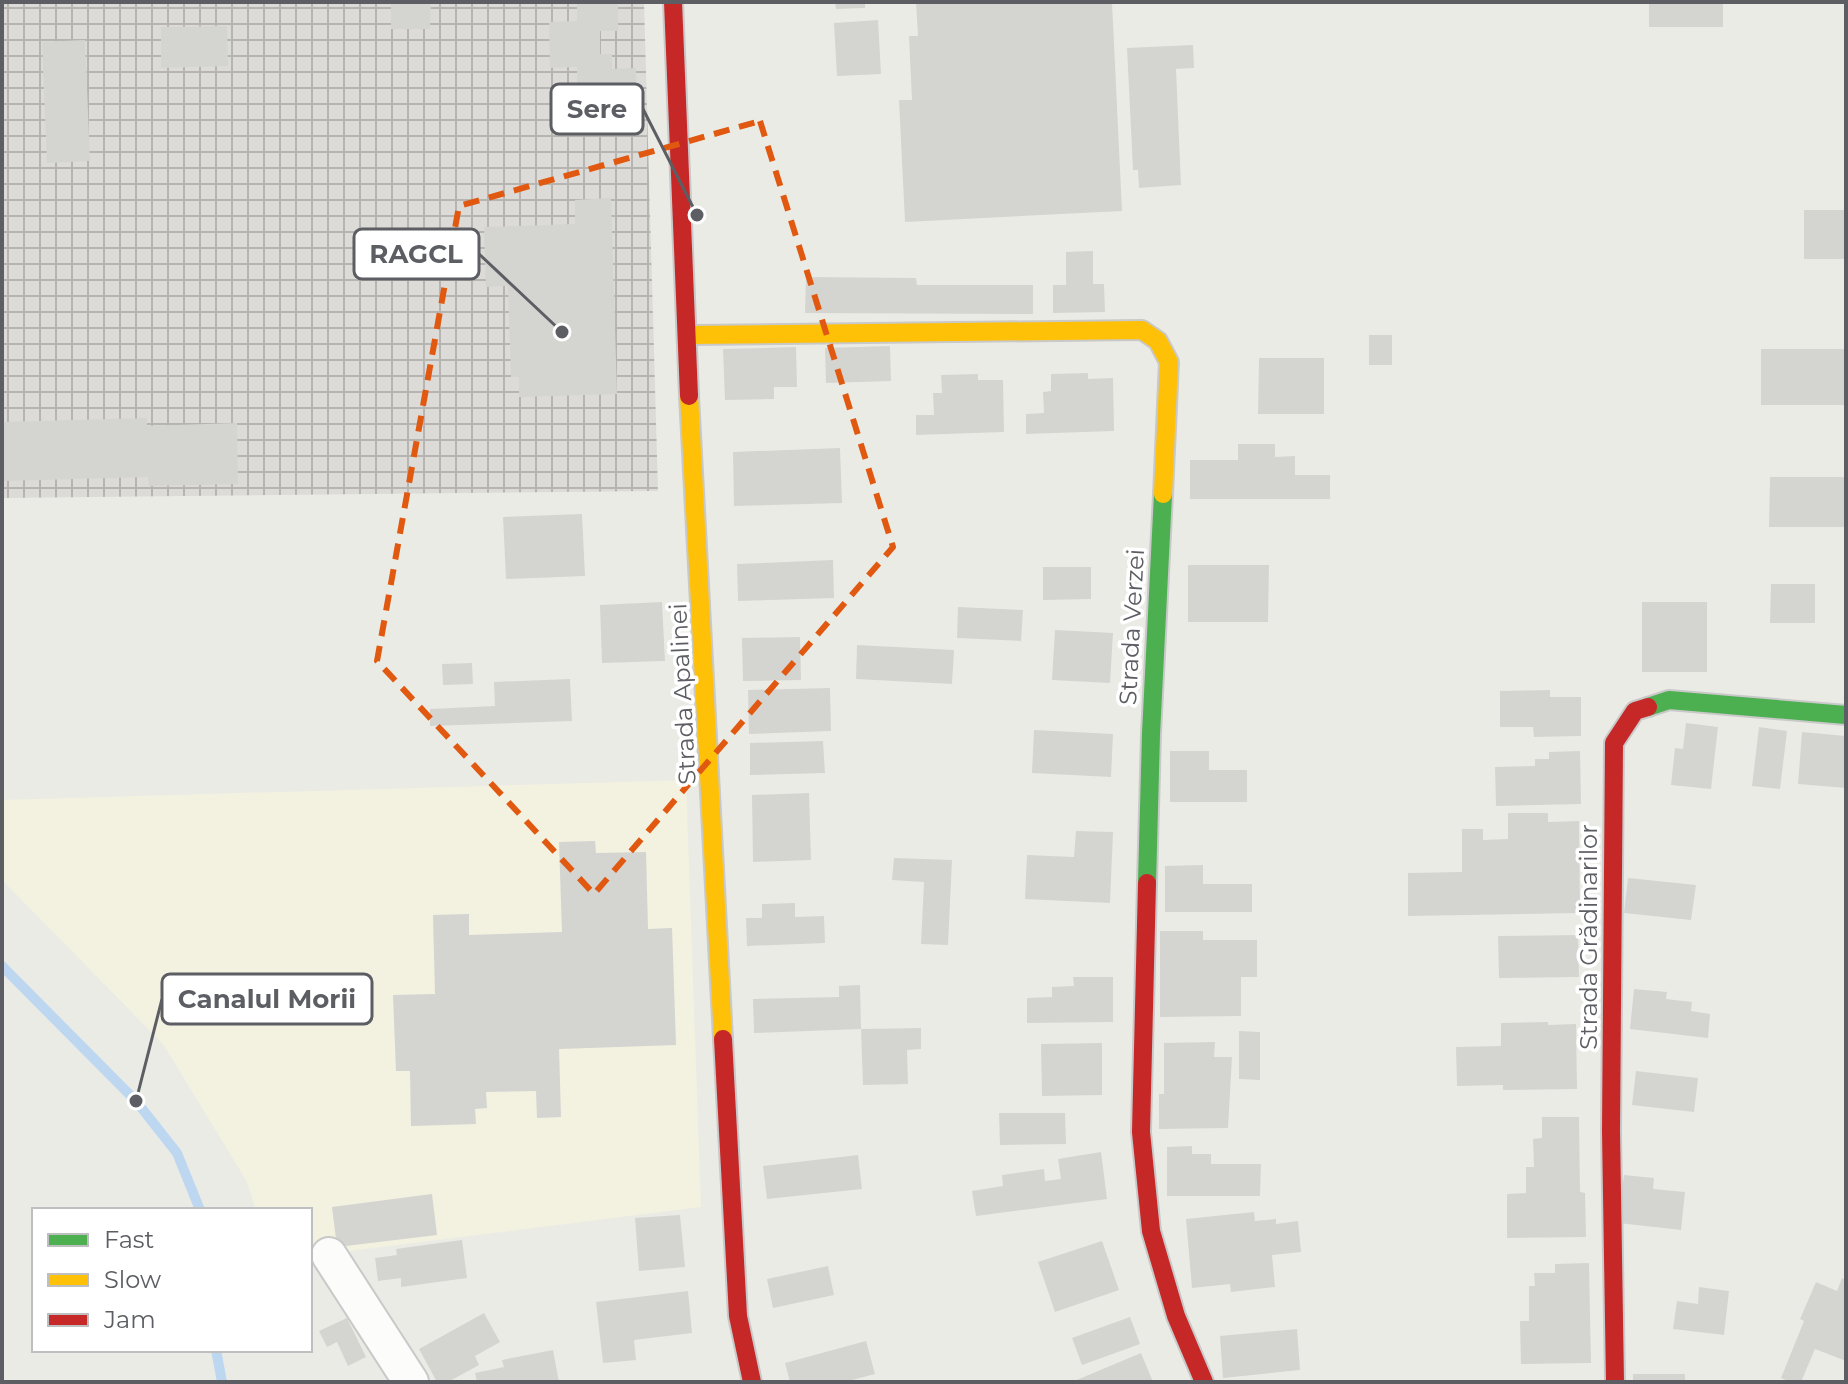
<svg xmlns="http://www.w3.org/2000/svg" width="1848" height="1384" font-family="Montserrat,sans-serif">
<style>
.commercial{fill:#f3f1e0}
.industrial{fill:url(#industrial-grid)}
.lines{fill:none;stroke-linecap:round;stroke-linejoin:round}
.stream{stroke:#bed7f1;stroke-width:10}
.building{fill:#d4d4d1}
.street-casing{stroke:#c8c9c8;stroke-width:38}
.fast-casing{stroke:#c9c9c9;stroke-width:22}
.slow-casing{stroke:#c9c9c9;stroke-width:22}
.jam-casing{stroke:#c9c9c9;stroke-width:22}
.street{stroke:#fcfcfb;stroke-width:34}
.fast{stroke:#4caf50;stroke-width:18}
.slow{stroke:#ffc107;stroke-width:18}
.jam{stroke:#c62828;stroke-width:18}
.marked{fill:none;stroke:#e15910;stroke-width:6;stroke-dasharray:16 10;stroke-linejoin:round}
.labels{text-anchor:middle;stroke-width:7;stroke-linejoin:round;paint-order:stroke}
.street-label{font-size:24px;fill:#5c5e63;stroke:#fff}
.leader{fill:none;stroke:#5c5e63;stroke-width:3}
.callout-dot{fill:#5c5e63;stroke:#fff;stroke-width:3}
.callout{fill:#fff;stroke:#5c5e63;stroke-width:3}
.callout-label{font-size:26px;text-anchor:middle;font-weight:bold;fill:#5c5e63}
</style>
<defs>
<pattern id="industrial-grid" width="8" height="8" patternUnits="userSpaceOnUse" patternTransform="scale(2)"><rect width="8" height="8" fill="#dcdbd7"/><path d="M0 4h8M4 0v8" fill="none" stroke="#b6b5b2"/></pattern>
</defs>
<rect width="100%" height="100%" fill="#ebebe6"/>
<path class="commercial" d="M686,780L701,1207L310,1256V1210H256L246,1180L163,1044L2,880V800Z"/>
<path class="industrial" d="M2,2H644L658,491L2,498Z"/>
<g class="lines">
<path class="stream" d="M2,966L136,1101L177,1153L200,1210
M216,1350L222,1382"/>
</g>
<path class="building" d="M391,2H431L430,29H391Z
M577,2H618V31H600V54H612V69L636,68L637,119L608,120L607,95H577V67L550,68L549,22L577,21Z
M835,2H865V8L836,9Z
M916,2H1112L1122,211L905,222L899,100H912L909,36H918Z
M1649,2H1723V27H1649Z
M878,20L881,74L837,76L834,23Z
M227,26L228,66L161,68V27Z
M85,40L90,161L47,163L42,42Z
M1193,45L1194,68L1176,69L1181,185L1139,188L1138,170H1133L1127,48Z
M611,198L617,394L519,397V377H511L508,286L486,287L484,227L575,224V200Z
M1804,210H1846V259H1804Z
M1093,251V284H1104L1105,312L1053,313V285H1066V252Z
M806,277L916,278L917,285H1033V314L805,313Z
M1369,335H1392V365H1369Z
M890,346L891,381L826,383L825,348Z
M796,347L797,387H774V399L725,400L723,349Z
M1761,349H1846V405H1761Z
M1259,358H1324V414H1258Z
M1088,373V379L1113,378L1114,431L1026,434V414L1044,413L1043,392L1051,391V374Z
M978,374V380H1003L1004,432L916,435V415H934L933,393H942L941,375Z
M147,418V426L237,423L238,484L149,486L148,477L2,481V422Z
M1238,444H1275V457L1295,456V475H1330V499H1190V460H1238Z
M840,448L842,503L734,506L733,452Z
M1770,477H1846V527H1769Z
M582,514L585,576L506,579L503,517Z
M833,560L834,598L738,601L737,564Z
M1188,565H1269L1268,622H1188Z
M1043,567H1091V599L1043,600Z
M1771,584H1815V623H1770Z
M662,602L665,661L602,663L600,605Z
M1642,602H1707V672H1642Z
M958,607L1023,610L1021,641L957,638Z
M1055,630L1113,633L1110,683L1052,680Z
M800,637L801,680L743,681L742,638Z
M857,645L954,650L952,684L856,679Z
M472,663L473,684L443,685L442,664Z
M570,679L572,721L430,726V709L495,706L494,682Z
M830,688L831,731L749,734L748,690Z
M1550,690V697H1581V736L1534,737L1533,727H1500V691Z
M1686,723L1718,727L1711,789L1671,785L1675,748L1683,749Z
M1759,727L1787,731L1780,789L1752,786Z
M1034,730L1113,734L1111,777L1032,773Z
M1802,732L1846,736V788L1798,784Z
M823,741L825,773L750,775V743Z
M1170,751H1209V770H1247V802H1170Z
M1580,751L1581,804L1496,806L1495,767L1535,766V759H1549V752Z
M809,793L811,860L753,862L752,795Z
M1508,813H1548V822L1579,821L1580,913L1408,916V873L1462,872V829H1483V840L1508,839Z
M1076,831L1113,832L1110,903L1025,899L1027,855L1074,857Z
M595,841L596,853L646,852L648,929L672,928L676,1045L559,1049L561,1117L537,1118L536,1091L486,1092L487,1108L475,1109L476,1124L411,1126L410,1071H396L393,995L435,994L433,915L469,914V935L562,932L559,842Z
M894,858L952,860L948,945L921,944L924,882L892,880Z
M1203,865V884H1252V912H1165V866Z
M1628,878L1696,885L1691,920L1624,913Z
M795,903V917L824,916L825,943L747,946L746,918H762V904Z
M1160,931H1203V940H1257V977H1241V1016L1160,1017Z
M1578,935L1579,977L1499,978L1498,936Z
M1073,977H1113V1022L1027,1023V998L1052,997V987L1074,986Z
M860,985L861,1029L754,1033L753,999L839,997V986Z
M1634,989L1667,992L1666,999L1692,1002L1691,1011L1710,1014L1708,1038L1630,1029Z
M1548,1022V1025L1576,1024L1577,1089L1503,1090V1085L1457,1086L1456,1047L1501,1046V1023Z
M921,1028V1049L907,1050L908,1084L863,1085L861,1029Z
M1239,1031L1260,1032V1080L1239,1079Z
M1215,1042L1214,1057H1232L1228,1128L1159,1129V1094H1164V1043Z
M1102,1043V1095L1042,1096L1041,1044Z
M1636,1071L1698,1078L1694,1112L1632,1105Z
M999,1113H1065L1066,1144L1000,1145Z
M1542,1117H1579L1580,1192L1585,1193L1586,1237L1507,1238V1194L1526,1193V1167H1534L1533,1139L1542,1138Z
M1192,1146V1154H1211V1164H1261L1260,1196H1167V1147Z
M1101,1152L1107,1199L976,1216L972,1191L1003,1186L1002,1175L1044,1169L1045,1181L1061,1179L1058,1159Z
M858,1155L862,1189L767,1199L763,1166Z
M1624,1175L1654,1178L1653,1189L1685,1192L1681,1230L1618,1223Z
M432,1194L437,1235L337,1247L332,1207Z
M1254,1212L1255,1221L1276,1219V1224L1298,1221L1301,1252L1272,1255L1275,1287L1231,1292L1230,1284L1192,1288L1186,1219Z
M680,1215L685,1267L639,1271L635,1218Z
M462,1240L467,1278L401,1287V1278L378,1281L375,1258L397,1255L396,1249Z
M1102,1241L1119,1290L1055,1312L1038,1262Z
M1589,1263L1591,1363L1521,1364L1520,1321H1529V1286H1535L1534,1273H1555V1264Z
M828,1266L834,1295L773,1308L767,1279Z
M1842,1278L1846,1280V1361L1815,1349L1801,1382H1791L1781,1378L1804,1321L1800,1319L1816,1282L1837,1291Z
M1699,1287L1729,1291L1724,1335L1673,1329L1677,1301L1698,1304Z
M688,1291L692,1333L634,1340L636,1360L603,1363L596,1302Z
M484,1313L500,1342L475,1356L479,1365L448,1382H437L419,1349Z
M1130,1317L1140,1344L1082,1365L1072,1338Z
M347,1318L366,1357L348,1366L337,1342L327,1347L319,1331Z
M1297,1329L1300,1370L1223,1378L1220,1336Z
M866,1341L875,1374L844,1382H790L785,1363Z
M553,1350L559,1382H477L475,1373L504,1367L502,1360Z
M1141,1353L1153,1382H1072Z
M1633,1374H1685V1382H1633Z"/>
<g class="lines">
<g class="street-casing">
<path id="street" d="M329,1255L411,1382"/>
</g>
<g class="fast-casing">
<path id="fast" d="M1648,707L1669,700L1846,715
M1147,883L1151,734L1163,494"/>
</g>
<g class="slow-casing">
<path id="slow" d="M688,335L1142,330L1158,341L1169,362L1163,494
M689,396L723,1039"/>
</g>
<g class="jam-casing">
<path id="jam" d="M673,2L689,396
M1147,883L1141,1132L1151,1231L1176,1316L1204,1382
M723,1039L738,1316L752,1382
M1615,1382L1611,1131L1614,743L1635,711L1648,707"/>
</g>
<use href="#street" class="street"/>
<use href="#fast" class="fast"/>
<use href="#slow" class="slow"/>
<use href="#jam" class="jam"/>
</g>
<path class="marked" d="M760,121L893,547L594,894L377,661L459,206Z"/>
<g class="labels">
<g class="street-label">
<text transform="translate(1132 627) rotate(-87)" y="8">Strada Verzei</text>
<text transform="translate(683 694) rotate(-93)" y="8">Strada Apalinei</text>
<text transform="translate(1589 937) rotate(-90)" y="8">Strada Grădinarilor</text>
</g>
</g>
<path class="leader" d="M697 215L643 109M562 332L479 254M136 1101L162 999"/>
<g class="callout-dot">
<circle cx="697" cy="215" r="8"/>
<circle cx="562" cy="332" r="8"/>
<circle cx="136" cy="1101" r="8"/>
</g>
<g class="callout">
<rect x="551" y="84" width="92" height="50" rx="8"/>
<rect x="354" y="229" width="125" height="50" rx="8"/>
<rect x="162" y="974" width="210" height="50" rx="8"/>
</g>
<g class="callout-label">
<text x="597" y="118">Sere</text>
<text x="416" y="263">RAGCL</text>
<text x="267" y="1008">Canalul Morii</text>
</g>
<rect width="1848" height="1384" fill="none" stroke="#5c5e63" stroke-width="8"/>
<rect x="32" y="1208" width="280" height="144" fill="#ffffff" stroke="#bebfc1" stroke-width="2"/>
<rect x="48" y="1234" width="40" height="12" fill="#4caf50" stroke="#bebfc1" stroke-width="2"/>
<text x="104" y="1248" font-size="24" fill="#5c5e63">Fast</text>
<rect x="48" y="1274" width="40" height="12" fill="#ffc107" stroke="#bebfc1" stroke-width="2"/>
<text x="104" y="1288" font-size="24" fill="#5c5e63">Slow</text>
<rect x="48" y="1314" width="40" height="12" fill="#c62828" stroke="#bebfc1" stroke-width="2"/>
<text x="104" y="1328" font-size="24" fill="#5c5e63">Jam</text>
</svg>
